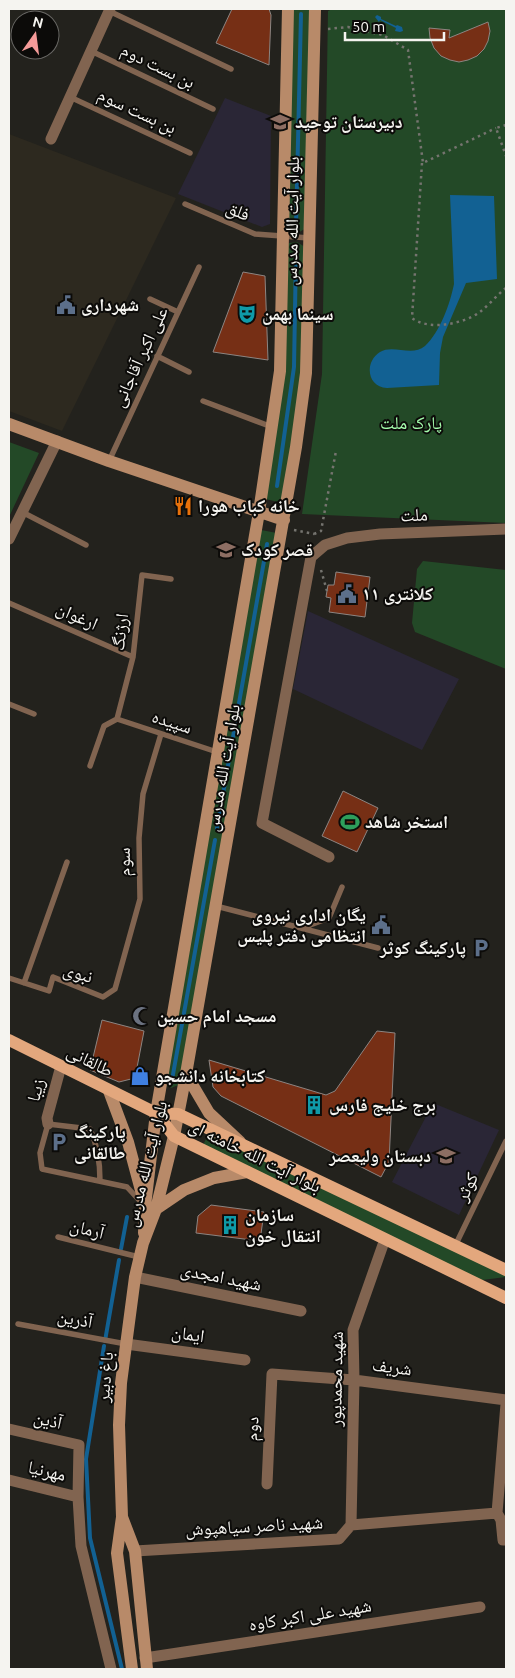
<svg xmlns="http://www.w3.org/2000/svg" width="515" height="1678" font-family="Ubuntu,'Noto Naskh Arabic',sans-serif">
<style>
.built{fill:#2d291f}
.education{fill:#2a2636}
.green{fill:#234927}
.water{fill:#126193}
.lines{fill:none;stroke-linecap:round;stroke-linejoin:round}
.stream{stroke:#126193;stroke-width:4}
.building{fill:#762f15;stroke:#8c8582}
.path{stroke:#75746f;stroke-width:2.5;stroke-dasharray:2.5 4;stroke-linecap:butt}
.lane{stroke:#816450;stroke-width:5.5}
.street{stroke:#816450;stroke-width:11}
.secondary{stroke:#b88a69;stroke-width:12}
.primary{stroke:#e3a77d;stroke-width:12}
.labels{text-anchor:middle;stroke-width:4;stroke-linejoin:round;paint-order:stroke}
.street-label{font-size:18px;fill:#f5f4f0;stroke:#0c0b09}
.poi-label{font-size:18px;font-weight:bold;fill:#f5f4f0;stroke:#0c0b09;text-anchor:start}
.park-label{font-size:18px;fill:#a4fbac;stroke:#0c0b09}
</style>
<rect width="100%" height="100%" fill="#23221d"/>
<path class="built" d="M9,134L176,198L62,431L9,411Z"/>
<path class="education" d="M225,98L271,116L270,224L262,227L178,194Z
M308,611L459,679L422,750L293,689Z
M433,1103L499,1130L459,1215L392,1182Z"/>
<path class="green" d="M288,9H315L306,228L298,233L289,230Z
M332,9H506V523L302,514L322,374L328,11Z
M297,242L305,247L306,373L287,504L261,498L270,443L286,246L289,243Z
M9,442L39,453L9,517Z
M256,529L282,534L181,1084L171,1088L165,1085Z
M423,561L506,570V669L415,632L412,623L417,569Z
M211,1129L506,1271V1277L474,1281L201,1149Z"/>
<path class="water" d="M377,15L381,17V19L396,26L397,25L402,27L403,31L400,32L395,31L396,28L380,20L379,22L375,17Z
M450,195L494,196L497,279L466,283L443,337L440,353L439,385L387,388C367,387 364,362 380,352C393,344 412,357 425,346C440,332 450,304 454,284Z"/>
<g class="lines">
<path class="stream" d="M296,226L301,14
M277,486L294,367L296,252
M217,828L267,544
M172,1080L215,840
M121,1249L127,1217
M105,1341L119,1260
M104,1346L86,1459L90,1538L122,1669"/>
</g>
<path class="building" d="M232,9H269L271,15L269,65L216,43Z
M488,22L490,31L488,41L484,49L477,56L468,60L459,62L450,60L441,56L434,48L430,38L429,28L450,30L449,38Z
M243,272L265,276L268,360L213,352Z
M336,572L370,577L365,617L329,612L331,598L326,597L328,585H334Z
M343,791L378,808L357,852L322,836Z
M102,1020L144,1031L135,1078L119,1082L90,1070Z
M377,1031L395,1033L389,1162L381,1177L221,1096L213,1087L209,1060L326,1095L335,1091Z
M211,1205L264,1212L260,1241L196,1233L198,1216Z"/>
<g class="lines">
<path class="path" d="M328,29L348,27L383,35L408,50L423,163L496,128
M506,125L496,128L506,156
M422,163L412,318C429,331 463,324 480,312C489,305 497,295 506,288
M294,530L314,534
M314,534L321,531L336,451
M321,570L327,591"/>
<path class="lane" d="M109,11L231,69
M91,51L213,109
M70,97L190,153
M185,204L255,234L309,238
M150,299L178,312
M157,356L189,372
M203,401L272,427
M109,461L199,267
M22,512L86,545
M9,603L133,657
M9,704L34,714
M117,719L133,657L142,575L171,579
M117,719L217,752
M90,766L104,726L117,719
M216,906L378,948
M302,928L329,918L342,887
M9,978L49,991L53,977L103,997L115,989L140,899L139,838L143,794L161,734
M24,983L67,862
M100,1181C100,1162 98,1146 90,1129L48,1124L40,1153L42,1169L127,1187L140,1201
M58,1237L139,1257
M455,1246L506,1141
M18,1324L126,1344"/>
<path class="street" d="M51,139L110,9
M9,539L57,441
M329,857L262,823L311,557L325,545L347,538L380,534L506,529
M48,1124L47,1118L61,1066
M135,1277L301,1311
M126,1344L245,1360
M9,1429L79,1445L78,1497L81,1546L111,1669
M9,1480L78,1497
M267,1484L272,1374L354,1380L506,1400
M497,1513L506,1404
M497,1513L501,1520L503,1540H506
M351,1525L354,1380L353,1330L385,1239
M135,1551L339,1539L351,1525L497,1513
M145,1658L480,1607"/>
<path class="secondary" d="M9,424L109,461L284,520
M186,1074L209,1113L240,1142
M109,1091L128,1142L143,1198
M156,1209L184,1190L214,1178L247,1172
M144,1233L145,1206L156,1113L259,512L280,371L288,9
M122,1517L135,1551L147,1669
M132,1669L117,1553L122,1517L119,1425L121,1383L135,1277L143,1243L156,1209L174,1136L186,1074L296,447L306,373L315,9"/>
<path class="primary" d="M9,1040L156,1113L178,1114L506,1270
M156,1113L174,1136L506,1298"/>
</g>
<defs>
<g id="school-bare" transform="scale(1.5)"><path d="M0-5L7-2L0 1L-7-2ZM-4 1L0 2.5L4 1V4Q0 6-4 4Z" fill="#8d6e63" stroke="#0c0b09" stroke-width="2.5" paint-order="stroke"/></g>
<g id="civic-bare" transform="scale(1.5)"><path d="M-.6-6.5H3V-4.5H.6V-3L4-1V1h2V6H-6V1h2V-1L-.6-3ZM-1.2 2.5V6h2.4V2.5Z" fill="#5c6f8a" stroke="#0c0b09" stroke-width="2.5" paint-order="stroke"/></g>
<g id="theatre-bare" transform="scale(1.5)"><path d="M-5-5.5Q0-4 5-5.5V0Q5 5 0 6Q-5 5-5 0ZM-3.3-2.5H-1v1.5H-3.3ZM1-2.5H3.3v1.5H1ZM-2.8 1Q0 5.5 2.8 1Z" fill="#0f9aa8" stroke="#0c0b09" stroke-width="2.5" paint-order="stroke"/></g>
<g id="restaurant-bare" transform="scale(1.5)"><path d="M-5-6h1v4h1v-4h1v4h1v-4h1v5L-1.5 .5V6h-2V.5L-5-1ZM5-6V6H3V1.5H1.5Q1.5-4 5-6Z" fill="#e8710a" stroke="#0c0b09" stroke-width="2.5" paint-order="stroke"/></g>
<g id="stadium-bare" transform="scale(1.5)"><path d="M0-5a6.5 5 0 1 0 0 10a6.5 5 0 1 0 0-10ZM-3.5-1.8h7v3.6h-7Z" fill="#2e9e5b" stroke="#0c0b09" stroke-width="2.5" paint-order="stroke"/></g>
<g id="parking-bare" transform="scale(1.5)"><path d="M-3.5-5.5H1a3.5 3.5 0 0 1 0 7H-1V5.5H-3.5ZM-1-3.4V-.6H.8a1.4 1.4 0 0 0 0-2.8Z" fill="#5c6f8a" stroke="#0c0b09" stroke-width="2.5" paint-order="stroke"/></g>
<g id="mosque-bare" transform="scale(1.5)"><path d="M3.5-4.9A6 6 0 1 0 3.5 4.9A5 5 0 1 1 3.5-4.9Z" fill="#6b7280" stroke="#0c0b09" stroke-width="2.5" paint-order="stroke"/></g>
<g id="shop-bare" transform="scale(1.5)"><path d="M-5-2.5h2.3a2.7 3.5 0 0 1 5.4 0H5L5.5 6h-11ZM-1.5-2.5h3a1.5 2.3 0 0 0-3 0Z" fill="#3f7fe0" stroke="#0c0b09" stroke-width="2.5" paint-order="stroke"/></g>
<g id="building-bare" transform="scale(1.5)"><path d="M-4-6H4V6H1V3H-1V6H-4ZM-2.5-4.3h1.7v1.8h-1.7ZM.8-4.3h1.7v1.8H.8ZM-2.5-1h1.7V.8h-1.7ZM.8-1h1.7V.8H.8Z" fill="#0f9aa8" stroke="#0c0b09" stroke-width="2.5" paint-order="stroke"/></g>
</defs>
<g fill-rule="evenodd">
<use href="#school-bare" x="280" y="122"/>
<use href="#civic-bare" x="66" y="305"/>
<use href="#theatre-bare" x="247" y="314"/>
<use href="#restaurant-bare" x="183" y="506"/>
<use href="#school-bare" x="226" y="550"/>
<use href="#civic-bare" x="347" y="594"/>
<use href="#stadium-bare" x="350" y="822"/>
<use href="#civic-bare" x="381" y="925"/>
<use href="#parking-bare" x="481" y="948"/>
<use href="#mosque-bare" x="142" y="1016"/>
<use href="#shop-bare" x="140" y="1076"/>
<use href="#building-bare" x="314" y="1105"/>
<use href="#parking-bare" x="59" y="1142"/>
<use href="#school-bare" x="446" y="1156"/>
<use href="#building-bare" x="230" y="1225"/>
</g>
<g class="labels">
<g class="street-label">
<text transform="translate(158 66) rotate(26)" y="6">بن بست دوم</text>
<text transform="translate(137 111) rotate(25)" y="6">بن بست سوم</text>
<text transform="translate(238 211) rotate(23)" y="6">فلق</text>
<text transform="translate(292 221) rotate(-89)" y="6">بلوار آیت الله مدرس</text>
<text transform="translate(140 357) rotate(-65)" y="6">علی اکبر آقاجانی</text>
<text transform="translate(414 515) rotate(-2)" y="6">ملت</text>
<text transform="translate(77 616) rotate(24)" y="6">ارغوان</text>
<text transform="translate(120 632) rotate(-83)" y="6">ارژنگ</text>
<text transform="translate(172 722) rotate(18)" y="6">سپیده</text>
<text transform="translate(223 768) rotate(-80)" y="6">بلوار آیت الله مدرس</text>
<text transform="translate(124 862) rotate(-91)" y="6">سوم</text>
<text transform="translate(78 973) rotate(17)" y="6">نبوی</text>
<text transform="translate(90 1061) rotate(27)" y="6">طالقانی</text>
<text transform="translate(36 1090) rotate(-75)" y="6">زیبا</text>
<text transform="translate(255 1156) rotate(26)" y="6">بلوار آیت الله خامنه ای</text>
<text transform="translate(146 1164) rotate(-76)" y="6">بلوار آیت الله مدرس</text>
<text transform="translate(467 1187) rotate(-64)" y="6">کوثر</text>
<text transform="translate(87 1229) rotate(14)" y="6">آرمان</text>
<text transform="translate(221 1277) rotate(11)" y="6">شهید امجدی</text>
<text transform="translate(75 1319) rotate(10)" y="6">آذرین</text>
<text transform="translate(188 1334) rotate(8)" y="6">ایمان</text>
<text transform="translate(392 1367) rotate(7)" y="6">شریف</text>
<text transform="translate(105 1377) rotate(-85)" y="6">باغ دبیر</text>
<text transform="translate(336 1379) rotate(-89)" y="6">شهید محمدپور</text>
<text transform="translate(48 1420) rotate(13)" y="6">آذین</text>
<text transform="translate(252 1429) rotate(-88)" y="6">دوم</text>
<text transform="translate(47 1471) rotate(13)" y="6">مهرنیا</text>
<text transform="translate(254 1526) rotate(-3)" y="6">شهید ناصر سیاهپوش</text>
<text transform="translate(310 1615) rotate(-9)" y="6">شهید علی اکبر کاوه</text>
</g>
<g class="poi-label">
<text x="295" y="128">دبیرستان توحید</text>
<text x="81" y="311">شهرداری</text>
<text x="262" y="320">سینما بهمن</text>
<text x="198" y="512">خانه کباب هورا</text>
<text x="241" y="556">قصر کودک</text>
<text x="362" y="600">کلانتری ۱۱</text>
<text x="365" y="828">استخر شاهد</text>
<text x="366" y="921" text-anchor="end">یگان اداری نیروی<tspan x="366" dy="21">انتظامی دفتر پلیس</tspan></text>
<text x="466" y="954" text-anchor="end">پارکینگ کوثر</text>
<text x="157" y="1022">مسجد امام حسین</text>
<text x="155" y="1082">کتابخانه دانشجو</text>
<text x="329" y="1111">برج خلیج فارس</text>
<text x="74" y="1138">پارکینگ<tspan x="74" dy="21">طالقانی</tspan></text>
<text x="431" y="1162" text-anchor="end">دبستان ولیعصر</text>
<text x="245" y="1221">سازمان<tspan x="245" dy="21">انتقال خون</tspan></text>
</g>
<g class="park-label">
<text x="411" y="429">پارک ملت</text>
</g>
</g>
<rect width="515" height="1678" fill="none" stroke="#f5f4f0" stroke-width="20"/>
<g transform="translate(35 35) rotate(14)"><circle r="24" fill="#0c0b09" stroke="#696865"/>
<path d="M0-4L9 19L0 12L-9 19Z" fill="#f59b99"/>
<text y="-8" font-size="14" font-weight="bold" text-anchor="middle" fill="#f5f4f0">N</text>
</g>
<path d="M345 32v8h99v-8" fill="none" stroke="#f5f4f0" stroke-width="2.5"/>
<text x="352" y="32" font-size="15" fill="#f5f4f0" stroke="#0c0b09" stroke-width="4" paint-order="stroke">50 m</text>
</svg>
